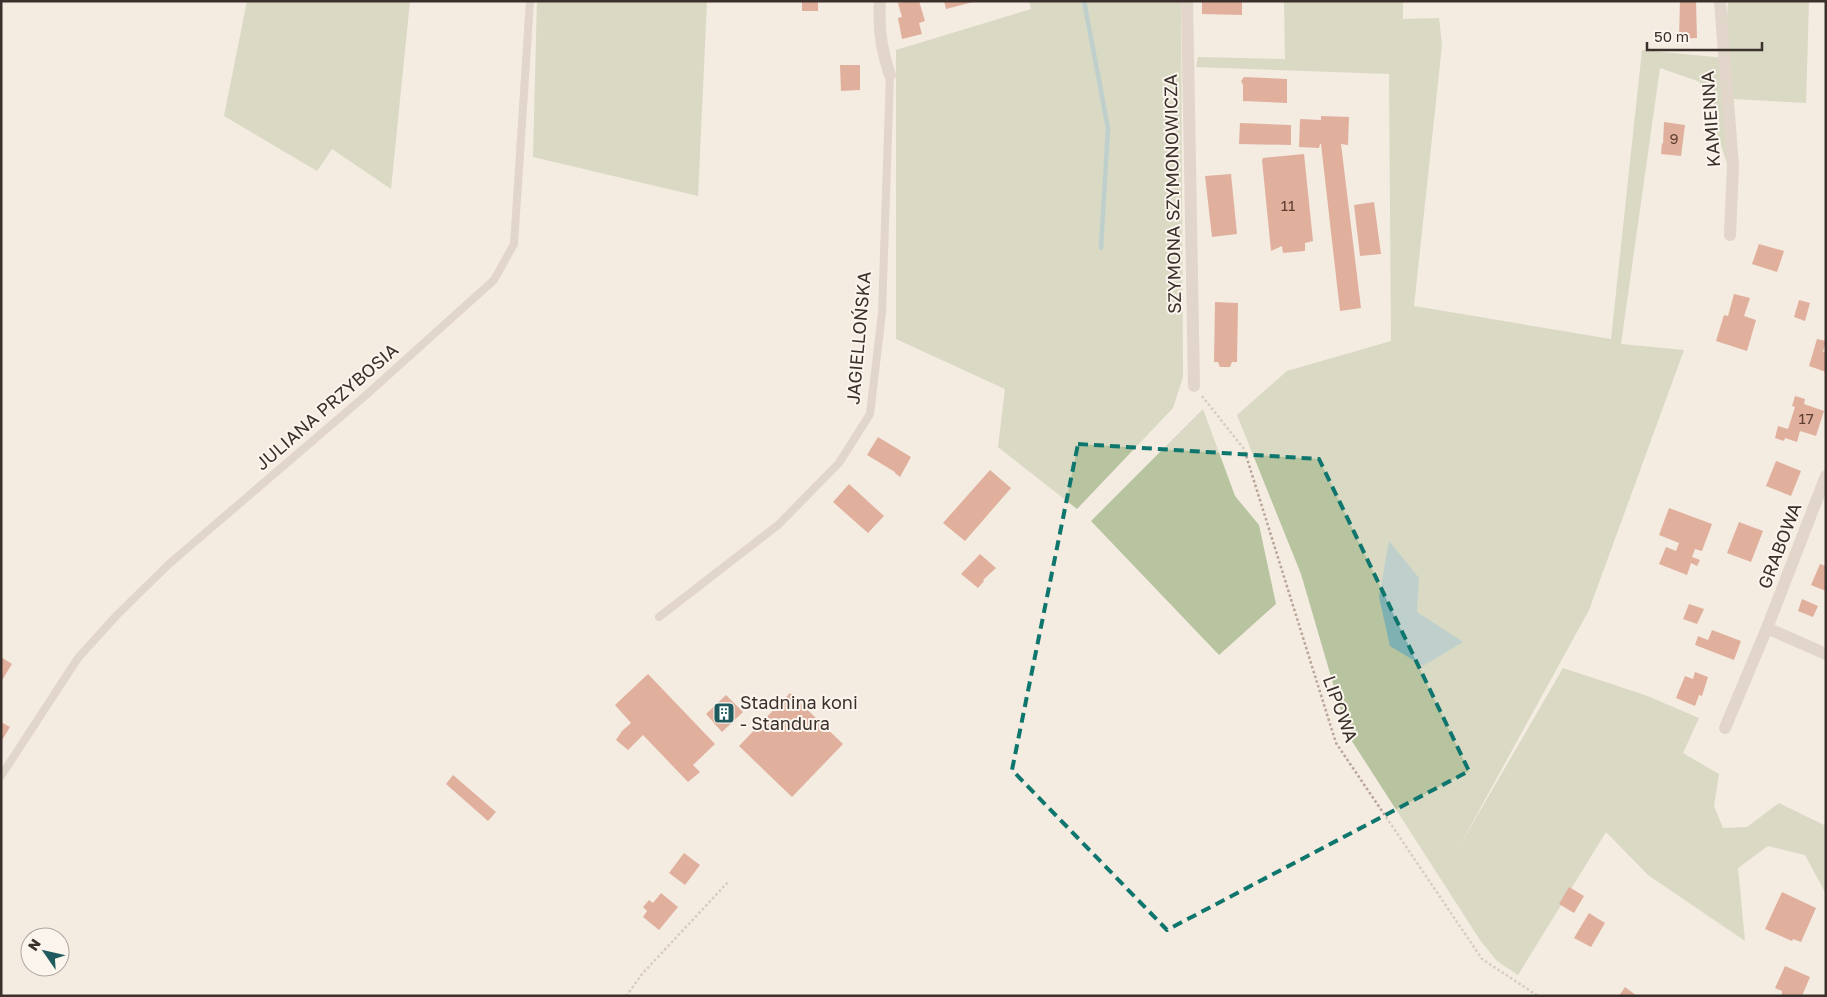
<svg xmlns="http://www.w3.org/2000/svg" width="1827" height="997" font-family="'Golos Text',sans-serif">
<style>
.green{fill:#b8c4a0}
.water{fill:#7fb0b2}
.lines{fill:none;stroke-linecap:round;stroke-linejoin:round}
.stream{stroke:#7fb0b2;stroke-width:4.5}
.building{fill:#c8694b}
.path{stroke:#b9a596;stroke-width:2.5;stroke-dasharray:2.5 2.5;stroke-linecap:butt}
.lane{stroke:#cdbbac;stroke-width:8}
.street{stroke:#cdbbac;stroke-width:12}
.marked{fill:none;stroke:#0f766e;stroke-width:4;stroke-dasharray:10 6;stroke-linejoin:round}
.labels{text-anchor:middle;stroke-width:4;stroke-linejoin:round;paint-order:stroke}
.number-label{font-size:15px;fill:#5e3e33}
.street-label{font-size:18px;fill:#3b302b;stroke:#fbf5ee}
.poi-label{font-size:18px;fill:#3b302b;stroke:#fbf5ee;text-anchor:start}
</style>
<rect width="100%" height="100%" fill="#f4ebe1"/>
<path class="green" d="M247,1H410L391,189L332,149L317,171L224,116Z
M537,1H707L698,196L533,157Z
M1029,1H1181L1183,377L1173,408L1077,509L998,447L1005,389L896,339V50L1031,9Z
M1284,1H1403V19L1439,18L1442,45L1414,306L1611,339L1642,50L1725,58L1728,1H1809L1806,103L1733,99L1727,163L1700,82L1660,68L1621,344L1684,350L1589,610L1459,847L1563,668L1645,695L1699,718L1683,753L1719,774L1714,806L1723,828L1747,827L1779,803L1826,826V894L1805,855L1768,846L1738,868L1745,941L1648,875L1606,832L1518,975L1497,961L1480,940L1348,735L1301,574L1237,415L1287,371L1391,341L1389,74L1196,67L1198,57L1285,59Z
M1203,409L1235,496L1259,525L1276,604L1219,655L1091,521Z"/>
<path class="water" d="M1389,541L1419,578L1417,612L1463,642L1423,666L1390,646L1379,597Z"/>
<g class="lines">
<path class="stream" d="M1084,1L1108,128L1101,248"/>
</g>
<path class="building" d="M802,1H818V11H802Z
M906,1H919L925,21L919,23L922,34L902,39L898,18L902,17L898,3Z
M944,1H973V2L946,9Z
M1202,1H1242V15L1202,14Z
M1680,1H1696L1697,38L1679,39Z
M840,65H860V90L841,91Z
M1244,77L1287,79V103L1243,101V85L1241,81Z
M1321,116L1349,117L1348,145L1341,144L1361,308L1340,311L1321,144H1320L1319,148L1299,147L1300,119L1321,120Z
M1664,122L1685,125L1681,156L1661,154L1662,143L1663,144Z
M1240,123L1291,125V145L1239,144Z
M1304,154L1313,241L1305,243V251L1283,253L1282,246L1271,251L1262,160L1263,158Z
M1231,174L1237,234L1212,237L1205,176Z
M1374,202L1381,254L1360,256L1354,205Z
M1759,244L1784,251L1777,272L1752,264Z
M1734,294L1750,298L1744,316L1756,320L1747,351L1716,341L1724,315L1728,316Z
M1799,300L1810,303L1805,321L1794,317Z
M1215,302L1238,303L1237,362H1232L1230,367H1220L1218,362H1214Z
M1817,339L1826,341L1823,352L1826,353V372L1809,366Z
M1795,396L1805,399L1804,404L1824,411L1816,436L1800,431L1797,442L1785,438L1784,441L1775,438L1778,426L1788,429L1795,407L1792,406Z
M878,437L911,457L900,477L895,473V472L867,455Z
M1776,461L1801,471L1791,496L1766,486Z
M990,470L1011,488L965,541L943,523Z
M849,484L884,516L868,533L833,502Z
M1669,508L1712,524L1702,551L1695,549L1692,557L1700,560L1697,566L1691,563L1687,575L1659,564L1666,547L1676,551L1679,543L1659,535Z
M1739,522L1763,531L1751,562L1727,553Z
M980,554L996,568L983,580L984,581L978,588L961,574Z
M1820,564L1826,566V591L1811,585Z
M1802,599L1818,606L1813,617L1798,611Z
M1689,604L1704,609L1697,624L1683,619Z
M1712,630L1741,641L1734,660L1695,645L1698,636L1708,640Z
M1,657L12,664L1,682Z
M1695,672L1708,677L1702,696L1699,695L1695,706L1676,698L1685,676L1693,679Z
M648,674L715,744L693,765L700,772L688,782L643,735L628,750L616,740L622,731L631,723L615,705Z
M790,693L843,744L792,797L739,746Z
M726,695L743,712L722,732L706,714Z
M1,722L10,727L1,742Z
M453,775L496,812L488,821L446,784Z
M684,853L700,865L685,885L669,873Z
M1569,887L1584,896L1574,913L1559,904Z
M1782,892L1816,908L1801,942L1793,939L1792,941L1765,929Z
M661,893L678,907L659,930L643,917L647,911L643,907L649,900L653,903Z
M1589,913L1605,923L1591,947L1574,938Z
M1785,966L1810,977L1802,996H1782V991L1775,988Z
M1625,987L1637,996H1619Z"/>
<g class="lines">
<path class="path" d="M1202,396L1244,449L1336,743L1482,959L1538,996
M626,996L642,974L729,881"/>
<path class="lane" d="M659,617L778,525L839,463L870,414L882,313L890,75
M1,776L78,658L117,615L169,564L365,396L494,280L514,244L530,1"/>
<path class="street" d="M880,1C878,27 881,50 890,75
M1187,1L1194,386
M1720,1L1733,166L1730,235
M1767,628L1826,654
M1725,728L1767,628L1826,476"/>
</g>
<path d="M0 0H1827V997H0ZM1078,444L1319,459L1469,771L1167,930L1012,770Z" fill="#f4ebe1" fill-opacity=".55" fill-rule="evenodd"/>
<path class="marked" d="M1078,444L1319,459L1469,771L1167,930L1012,770Z"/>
<defs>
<g id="building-square" transform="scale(1.125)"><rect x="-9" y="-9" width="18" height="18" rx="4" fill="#1f5a5e" stroke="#fbf5ee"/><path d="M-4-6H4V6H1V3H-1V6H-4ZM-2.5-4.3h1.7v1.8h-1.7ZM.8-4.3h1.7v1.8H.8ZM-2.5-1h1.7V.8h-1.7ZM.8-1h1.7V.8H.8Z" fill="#fff"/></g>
</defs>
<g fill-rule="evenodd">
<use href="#building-square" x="724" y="713"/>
</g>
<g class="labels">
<g class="number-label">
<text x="1674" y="144">9</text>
<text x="1288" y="211">11</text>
<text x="1806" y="424">17</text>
</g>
<g class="street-label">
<text transform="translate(1711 119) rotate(-94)" y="6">KAMIENNA</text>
<text transform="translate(1173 194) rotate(-91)" y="6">SZYMONA SZYMONOWICZA</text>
<text transform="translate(859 338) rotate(-85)" y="6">JAGIELLOŃSKA</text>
<text transform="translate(327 407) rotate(-41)" y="6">JULIANA PRZYBOSIA</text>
<text transform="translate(1780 546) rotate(-69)" y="6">GRABOWA</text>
<text transform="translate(1340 709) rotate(70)" y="6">LIPOWA</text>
</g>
<g class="poi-label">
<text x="740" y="709">Stadnina koni<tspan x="740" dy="21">- Standura</tspan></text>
</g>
</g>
<rect width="1827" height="997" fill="none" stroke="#3b302b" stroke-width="5"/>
<g transform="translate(45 952) rotate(304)"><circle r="24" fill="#fbf5ee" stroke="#aea6a0"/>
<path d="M0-4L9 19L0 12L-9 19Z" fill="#1f5a5e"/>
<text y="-8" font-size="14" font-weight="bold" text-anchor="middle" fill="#3b302b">N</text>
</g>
<path d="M1647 42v8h115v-8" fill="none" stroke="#3b302b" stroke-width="2.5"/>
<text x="1654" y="42" font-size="15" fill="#3b302b" stroke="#fbf5ee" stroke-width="4" paint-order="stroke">50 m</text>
</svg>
